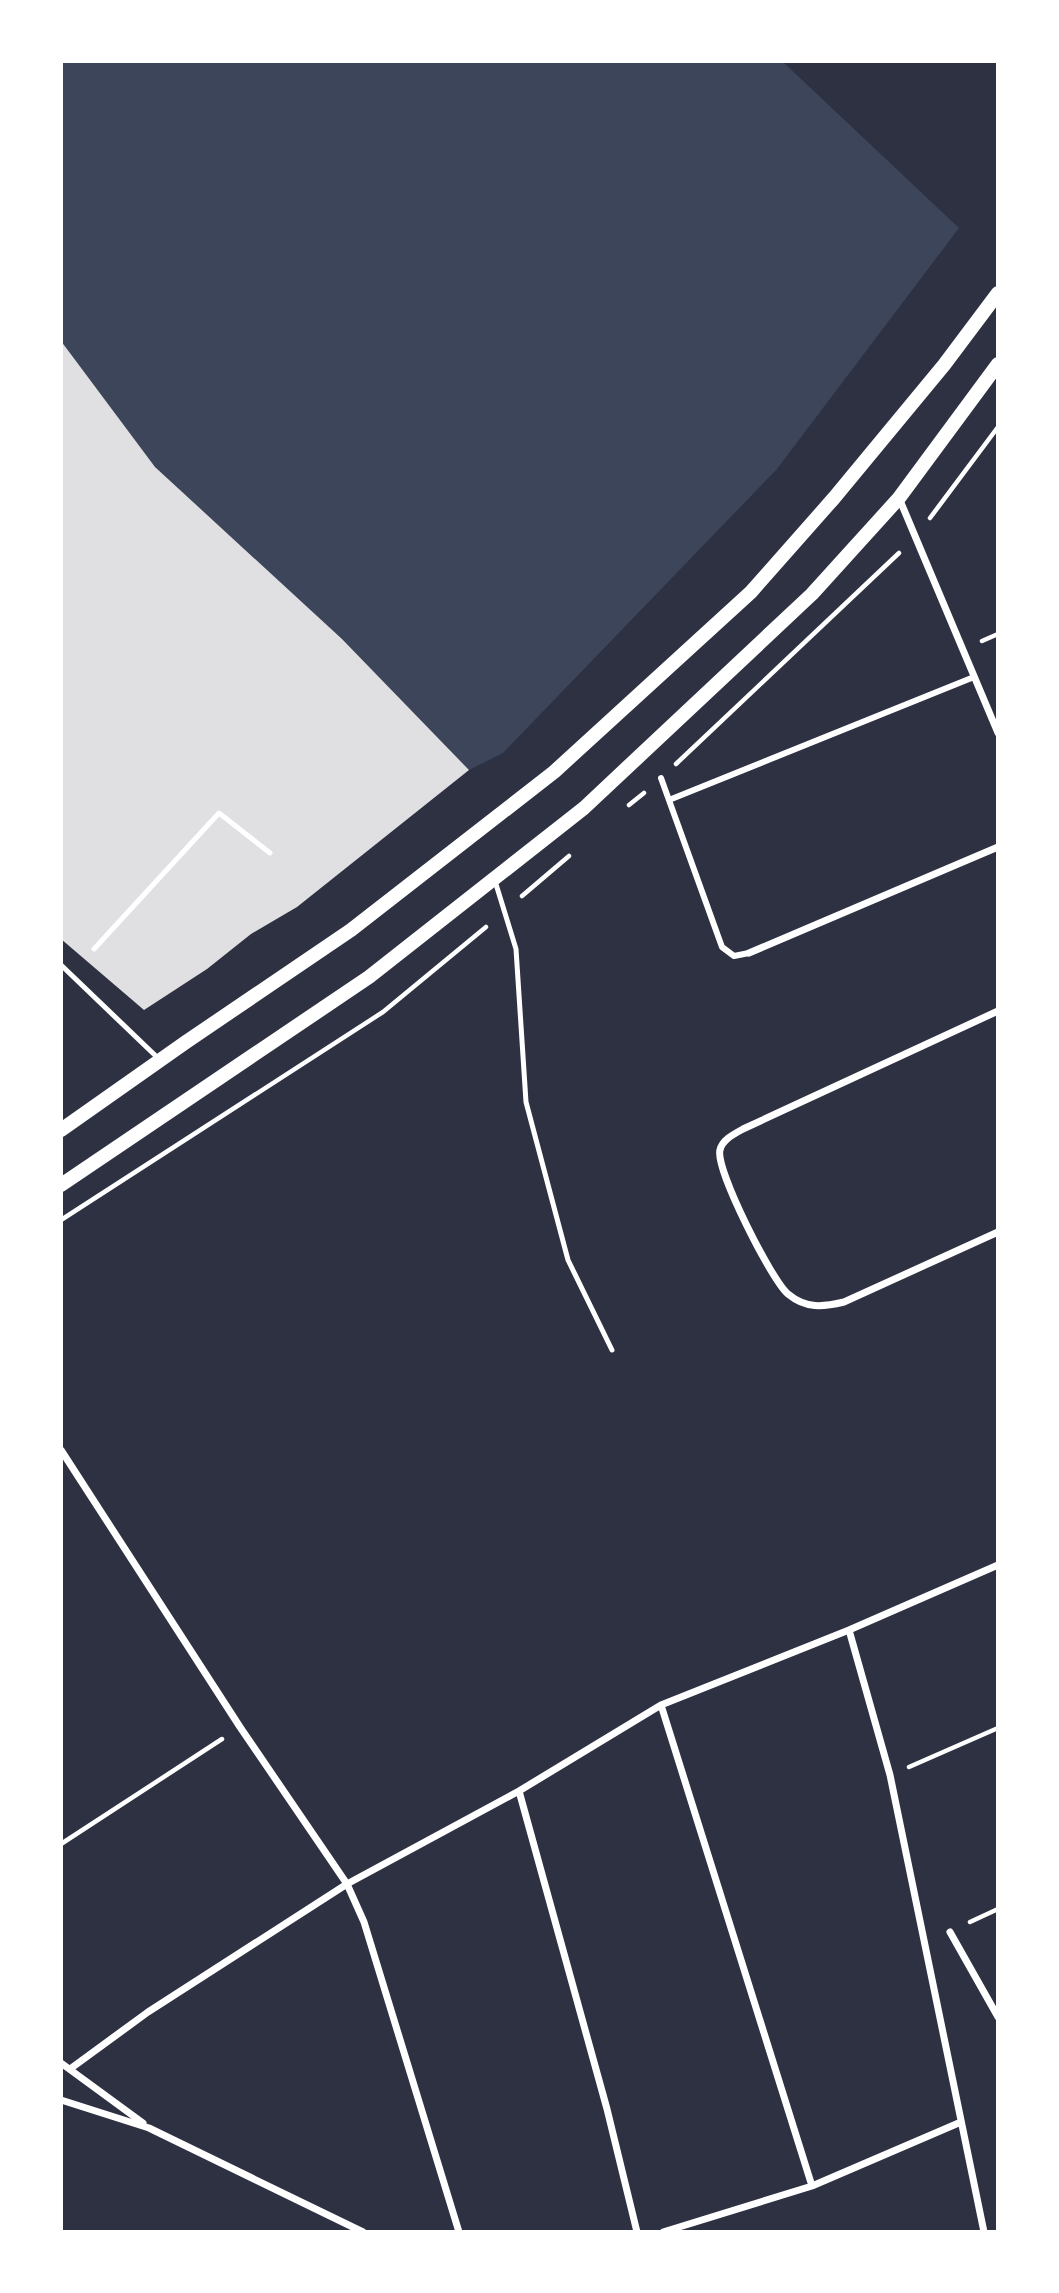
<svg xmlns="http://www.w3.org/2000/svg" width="1059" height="2293" font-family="Roboto,sans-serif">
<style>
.green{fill:#3c4559}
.building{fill:#e0e0e3}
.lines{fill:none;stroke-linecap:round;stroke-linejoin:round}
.path{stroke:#fff;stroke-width:4.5}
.service{stroke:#fff;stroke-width:5}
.pedestrian{stroke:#fff;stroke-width:6}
.minor{stroke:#fff;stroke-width:7}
.secondary{stroke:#fff;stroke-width:14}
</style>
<rect width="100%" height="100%" fill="#2d3142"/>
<path class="green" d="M61 61H782L959 228 777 469 503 753 469 770 342 639 155 467 61 341Z"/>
<path class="building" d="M61 341 155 467 342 639 469 770 297 907 251 934 207 969 144 1010 61 939Z"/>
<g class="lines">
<path class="path" d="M930 518 998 427
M982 641 998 634
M676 764 899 553
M629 805 644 793
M522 896 569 856
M61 1220 383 1012 486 927
M909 1767 998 1728
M61 1844 222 1739
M970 1922 998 1909"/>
<path class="service" d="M495 881 516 949 526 1102 568 1260 612 1350
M94 949 219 813 270 853
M61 965 160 1060"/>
<path class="pedestrian" d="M661 778 722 947 734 956 749 953
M669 800 974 677"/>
<path class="minor" d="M899 498 998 733
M749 953 998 847
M998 1011 743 1129C734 1134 722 1140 720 1150 715 1169 772 1281 788 1294 806 1309 823 1307 844 1302L998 1232
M61 1450 240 1727 347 1884 364 1922 459 2232
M849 1630 890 1775 984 2232
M661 1705 812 2186
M519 1791 607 2109 637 2232
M950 1932 998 2017
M61 2063 143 2123
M70 2069 148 2012 347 1884 519 1791 661 1705 849 1630 998 1565
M61 2100 149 2128 363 2232
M663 2232 812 2186 961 2122"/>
<path class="secondary" d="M61 1130 186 1042 351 930 554 772 751 592 834 498 944 365 998 293
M61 1185 369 977 584 808 812 594 899 498 998 364"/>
</g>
<rect width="1059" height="2293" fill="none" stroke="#ffffff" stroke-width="126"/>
</svg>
